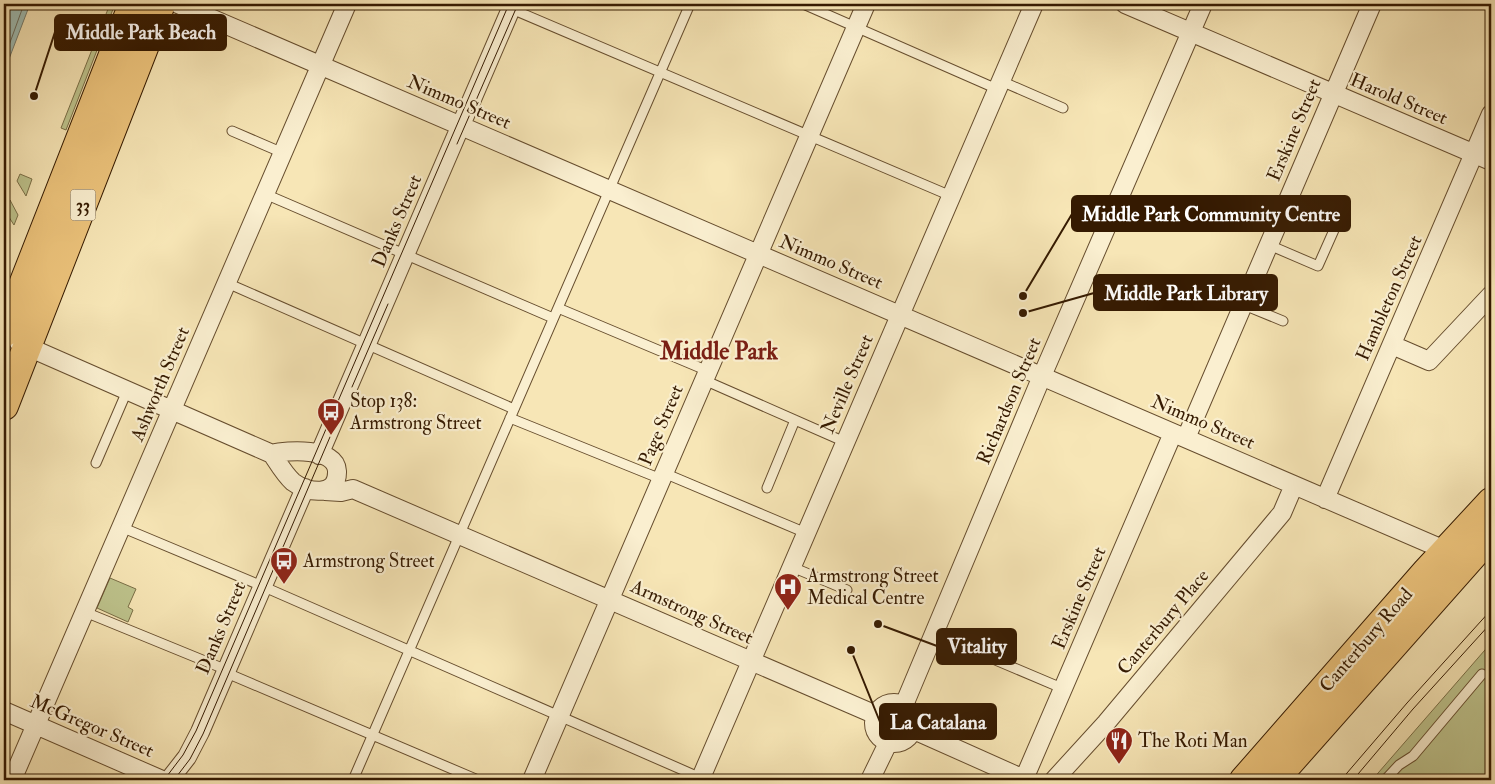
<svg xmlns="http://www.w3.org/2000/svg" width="1495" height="784" font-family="'IM FELL Double Pica',serif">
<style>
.green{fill:#bec48d;stroke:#7a6f47}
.water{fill:#9fbeb6;stroke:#757c6e}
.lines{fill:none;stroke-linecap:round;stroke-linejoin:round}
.shore{stroke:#6a6c5c;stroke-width:1}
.service-casing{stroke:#664d2e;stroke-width:11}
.minor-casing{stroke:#664d2e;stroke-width:20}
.primary-casing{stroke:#351a01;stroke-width:30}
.service{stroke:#faefd0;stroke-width:9}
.minor{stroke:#faefd0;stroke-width:18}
.primary{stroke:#ecc37b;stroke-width:28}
.tram{stroke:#351a01;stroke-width:1}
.labels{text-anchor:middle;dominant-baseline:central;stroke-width:4.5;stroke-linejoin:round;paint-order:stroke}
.shield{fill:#faefd0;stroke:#705a3f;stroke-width:1}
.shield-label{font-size:18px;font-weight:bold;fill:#351a01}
.street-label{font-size:19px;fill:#351a01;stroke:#faefd0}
.poi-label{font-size:19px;fill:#351a01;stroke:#faefd0;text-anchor:start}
.district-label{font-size:24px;font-weight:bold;fill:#7a1f14;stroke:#faefd0}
.leader{fill:none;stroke:#351a01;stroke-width:2}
.callout-dot{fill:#351a01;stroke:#faefd0;stroke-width:2}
.callout{fill:#351a01;stroke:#351a01;stroke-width:2}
.callout-label{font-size:20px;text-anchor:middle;font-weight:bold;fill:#fff}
</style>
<rect width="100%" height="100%" fill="#f7e6b6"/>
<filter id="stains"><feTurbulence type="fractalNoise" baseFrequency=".004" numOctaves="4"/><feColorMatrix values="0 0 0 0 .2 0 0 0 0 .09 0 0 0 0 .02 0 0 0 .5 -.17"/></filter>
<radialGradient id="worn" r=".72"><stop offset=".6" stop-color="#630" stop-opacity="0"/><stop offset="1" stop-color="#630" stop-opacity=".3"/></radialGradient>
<path class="green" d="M110 4H115L66 130 61 128Z
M20 174 32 179 26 196 17 181Z
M10 200 18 215 14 225 5 211Z
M110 578 136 589 128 607 133 610 128 622 97 608Z
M1491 643V780H1372Z"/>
<path class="water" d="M4 4H30L4 72Z"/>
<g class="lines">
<path class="shore" d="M4 59 24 4"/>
<defs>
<path id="service" d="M500 4 951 196
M803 4 997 89
M1001 81 1063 108
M232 131 283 153
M265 194 553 318
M1269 245 1318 266 1334 230
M227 283 514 409
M1244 305 1283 321
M558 308 708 371
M704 380 845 442
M510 418 661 479
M96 463 127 391
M664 473 806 533
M767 488 795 420
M121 527 262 586 701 778
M792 567 847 590
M85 612 222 668 229 674 478 780
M986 656 1064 689
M353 780 690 4
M1385 780 1399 765 1413 756 1482 674"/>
<path id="minor" d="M178 4 1454 554
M1125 4 1491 161
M19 343 272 454C278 463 285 475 293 482 307 493 338 498 337 471 336 447 287 450 272 454
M1392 345 1429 361 1491 295
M1186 438 1372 4
M319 455 513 4
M325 491 341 492 353 489 876 715
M1325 499 1491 114
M874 723a20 20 0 1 1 40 0a20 20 0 1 1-40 0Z
M904 705 1042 376 1203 4
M4 711 162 780
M914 730 1026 780
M1024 779 1173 433
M12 780 347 4
M169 780 187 757 200 732 305 488
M532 780 866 4
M700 780 1034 4
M870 780 888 743
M1054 780 1106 723 1282 513 1294 485"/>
<path id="primary" d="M4 333 133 4
M4 406 161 4
M1244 780 1427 571 1491 502
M1274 780 1491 535"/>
</defs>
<use href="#service" class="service-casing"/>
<use href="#minor" class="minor-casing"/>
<use href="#primary" class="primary-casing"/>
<use href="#service" class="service"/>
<use href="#minor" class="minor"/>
<use href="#primary" class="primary"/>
<path class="tram" d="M457 144 518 4
M352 387 388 304
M164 780 183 755 196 731 509 4
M174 780 190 759 203 734 330 437
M1341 780 1407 703 1491 610
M1353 780 1413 709 1491 623"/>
</g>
<defs>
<symbol id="bus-pin" viewBox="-11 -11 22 30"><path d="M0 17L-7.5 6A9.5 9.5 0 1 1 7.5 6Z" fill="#8f2418" stroke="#faefd0"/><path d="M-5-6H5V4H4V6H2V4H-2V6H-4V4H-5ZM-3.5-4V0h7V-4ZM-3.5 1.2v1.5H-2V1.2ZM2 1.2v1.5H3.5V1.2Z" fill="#fff"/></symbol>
<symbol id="hospital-pin" viewBox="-11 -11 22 30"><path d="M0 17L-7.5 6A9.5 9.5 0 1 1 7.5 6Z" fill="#8f2418" stroke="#faefd0"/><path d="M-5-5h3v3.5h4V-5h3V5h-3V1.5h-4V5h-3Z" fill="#fff"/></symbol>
<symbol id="restaurant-pin" viewBox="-11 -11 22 30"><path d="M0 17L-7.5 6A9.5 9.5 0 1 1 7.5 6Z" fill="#8f2418" stroke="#faefd0"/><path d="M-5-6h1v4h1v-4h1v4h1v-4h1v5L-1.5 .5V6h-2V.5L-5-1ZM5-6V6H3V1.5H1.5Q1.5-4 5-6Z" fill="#fff"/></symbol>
</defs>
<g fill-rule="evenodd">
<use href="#bus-pin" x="315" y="396" width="32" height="43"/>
<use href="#bus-pin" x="268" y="545" width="32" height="43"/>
<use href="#hospital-pin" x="772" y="571" width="32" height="43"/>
<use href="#restaurant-pin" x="1103" y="725" width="32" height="43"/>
</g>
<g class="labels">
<rect class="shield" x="70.5" y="189.5" width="25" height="31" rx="4"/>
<g class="shield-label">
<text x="83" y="205">33</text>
</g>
<g class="street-label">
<text transform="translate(1399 99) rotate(23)">Harold Street</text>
<text transform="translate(459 102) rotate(23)">Nimmo Street</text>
<text transform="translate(1294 130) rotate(-67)">Erskine Street</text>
<text transform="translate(397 221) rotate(-67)">Danks Street</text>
<text transform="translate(831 262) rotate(23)">Nimmo Street</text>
<text transform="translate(1389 298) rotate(-66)">Hambleton Street</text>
<text transform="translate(160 384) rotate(-67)">Ashworth Street</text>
<text transform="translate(847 384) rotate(-67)">Neville Street</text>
<text transform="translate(1009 401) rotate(-67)">Richardson Street</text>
<text transform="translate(1203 422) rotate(23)">Nimmo Street</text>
<text transform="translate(661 425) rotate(-67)">Page Street</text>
<text transform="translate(1079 598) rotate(-67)">Erskine Street</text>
<text transform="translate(692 612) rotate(24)">Armstrong Street</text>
<text transform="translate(1163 622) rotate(-50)">Canterbury Place</text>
<text transform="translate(221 628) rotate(-67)">Danks Street</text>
<text transform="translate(1366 640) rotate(-49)">Canterbury Road</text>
<text transform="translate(92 726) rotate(23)">McGregor Street</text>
</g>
<g class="poi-label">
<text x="350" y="401">Stop 138:<tspan x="350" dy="22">Armstrong Street</tspan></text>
<text x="303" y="561">Armstrong Street</text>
<text x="807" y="576">Armstrong Street<tspan x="807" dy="22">Medical Centre</tspan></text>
<text x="1138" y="741">The Roti Man</text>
</g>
<g class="district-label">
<text x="719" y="351">Middle Park</text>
</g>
</g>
<path class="leader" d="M34 96L55 32M1023 296L1072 214M1023 313L1094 293M878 624L937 646M851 650L880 722"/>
<g class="callout-dot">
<circle cx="34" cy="96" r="5"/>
<circle cx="1023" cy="296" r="5"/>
<circle cx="1023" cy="313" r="5"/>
<circle cx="878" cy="624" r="5"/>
<circle cx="851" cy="650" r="5"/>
</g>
<g class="callout">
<rect x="55" y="15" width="171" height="35" rx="5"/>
<rect x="1072" y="196" width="278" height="35" rx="5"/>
<rect x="1094" y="275" width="183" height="35" rx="5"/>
<rect x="937" y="629" width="79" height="35" rx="5"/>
<rect x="880" y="704" width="116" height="35" rx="5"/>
</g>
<g class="callout-label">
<text x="141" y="39">Middle Park Beach</text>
<text x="1211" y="221">Middle Park Community Centre</text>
<text x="1186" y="300">Middle Park Library</text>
<text x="977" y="653">Vitality</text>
<text x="938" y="729">La Catalana</text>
</g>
<rect width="1495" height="784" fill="none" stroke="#f7e6b6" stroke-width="20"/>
<rect x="5" y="5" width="1485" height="774" fill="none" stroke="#351a01" stroke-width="2.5"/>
<rect x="10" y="10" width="1475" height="764" fill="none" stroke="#351a01"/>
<rect width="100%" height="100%" filter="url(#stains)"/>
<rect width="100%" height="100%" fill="url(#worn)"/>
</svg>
